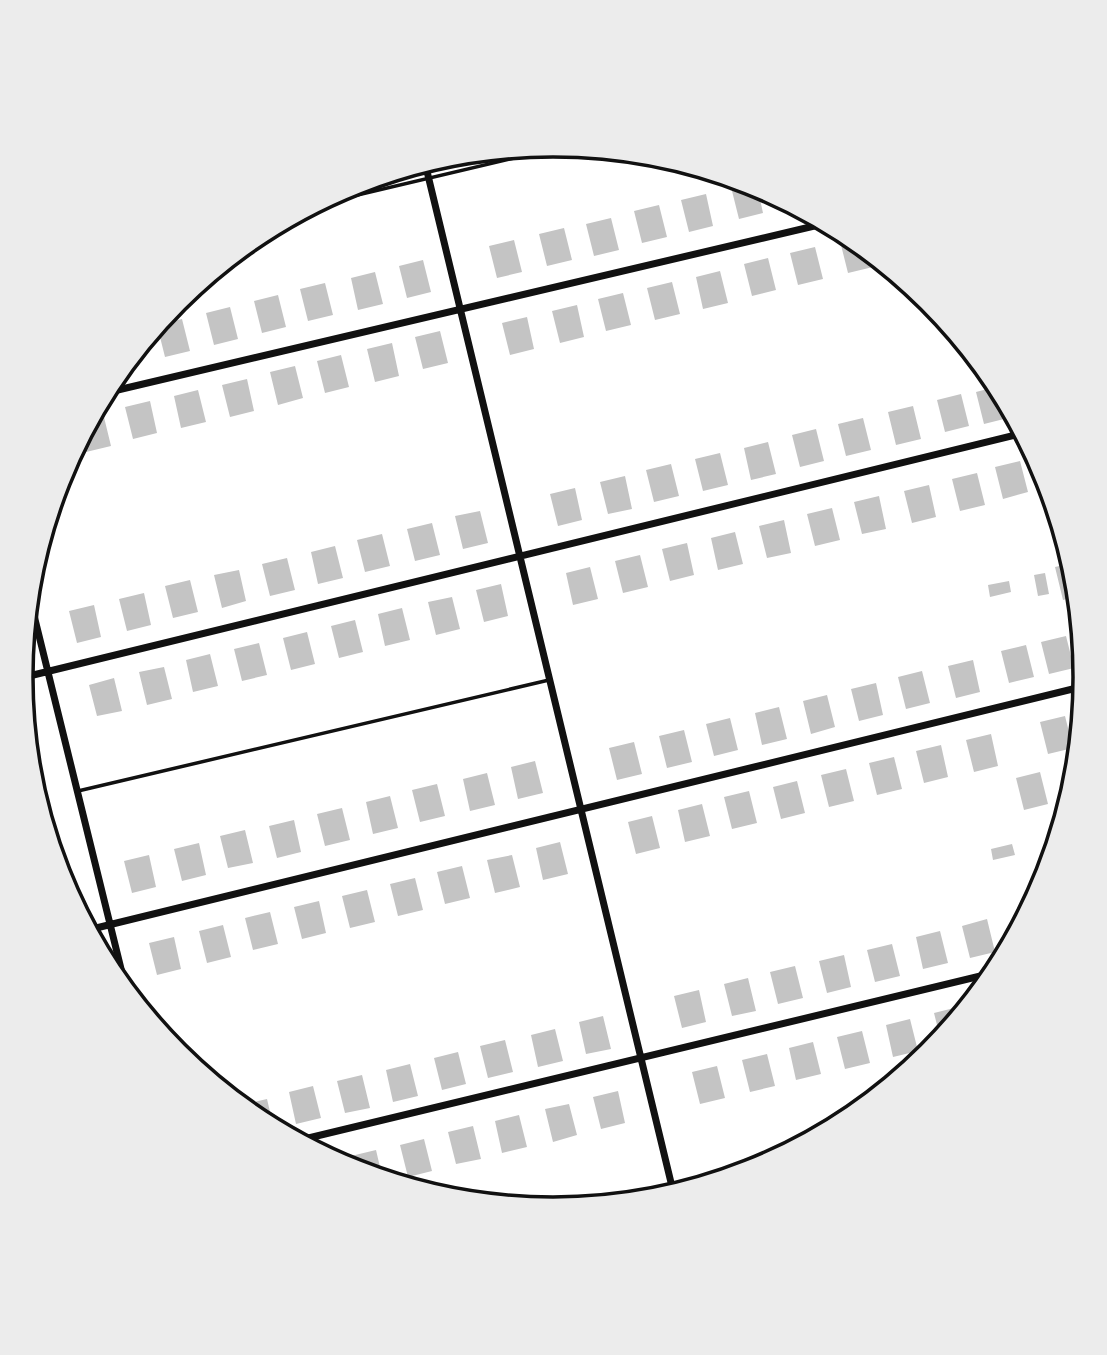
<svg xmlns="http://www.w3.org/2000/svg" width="1107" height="1355" font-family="'Open Sans',sans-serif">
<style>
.building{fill:#c4c4c4}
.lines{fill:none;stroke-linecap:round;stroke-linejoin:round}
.service{stroke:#111;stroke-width:3.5}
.minor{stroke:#111;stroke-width:7}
.rim{fill:none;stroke:#111;stroke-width:3.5}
</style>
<rect width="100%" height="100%" fill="#fff"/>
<path class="building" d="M748 183 757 185 763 213 739 219 731 187Z
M706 194 713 226 689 232 681 200Z
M659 205 667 237 642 243 634 211Z
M611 218 619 250 594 256 586 224Z
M564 228 572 260 547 266 539 234Z
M854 238 869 251 873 267 848 273 840 241Z
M514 240 522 272 497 278 489 246Z
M815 247 823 279 798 285 790 253Z
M768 258 776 290 752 296 744 264Z
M423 260 431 292 407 298 399 266Z
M720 271 728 303 703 309 696 277Z
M375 272 383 304 358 310 351 278Z
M672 282 680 314 655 320 647 288Z
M325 283 333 315 308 321 300 289Z
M623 293 631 325 606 331 598 299Z
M278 295 286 327 262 333 254 301Z
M577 305 584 337 560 343 552 311Z
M230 307 238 339 214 345 206 313Z
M527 317 534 349 510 355 502 323Z
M182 319 190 351 165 357 157 325Z
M440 331 448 363 423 369 415 337Z
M392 343 399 376 375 382 367 349Z
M138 349 141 362 124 366Z
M341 355 349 387 325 393 317 361Z
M295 366 303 398 278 405 270 372Z
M247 379 254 411 230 417 222 385Z
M999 386 1008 418 984 424 976 392Z
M198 390 206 422 181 428 174 396Z
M961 394 969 426 945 432 937 400Z
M150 401 157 433 133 439 125 407Z
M913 406 921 439 896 445 888 412Z
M103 413 111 446 86 452 82 435 92 416Z
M863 418 871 450 846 456 838 424Z
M816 429 824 461 800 467 792 435Z
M768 442 776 474 751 480 744 448Z
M720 453 728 485 703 491 695 459Z
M1020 461 1028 492 1003 499 995 467Z
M671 464 679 496 654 502 646 470Z
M977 473 985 505 960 511 952 479Z
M625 476 632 509 608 514 600 482Z
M929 485 936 517 912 523 904 491Z
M575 488 582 520 558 526 550 494Z
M879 496 886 529 862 534 854 502Z
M832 508 840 540 815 546 807 514Z
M480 511 488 543 463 549 455 516Z
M784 520 791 553 767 558 759 526Z
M432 523 440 555 415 561 407 529Z
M735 532 743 564 718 570 711 538Z
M382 534 390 566 365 572 357 540Z
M687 543 694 575 670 581 662 549Z
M335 546 343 578 318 584 311 552Z
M640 555 648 587 623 593 615 561Z
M287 558 295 590 270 596 262 564Z
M1073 563 1078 596 1063 600 1055 567Z
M590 567 598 599 573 605 566 573Z
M239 570 246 601 222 608 214 575Z
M1045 573 1049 594 1038 596 1034 575Z
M190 580 198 612 173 618 165 586Z
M1009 581 1011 592 990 597 988 585Z
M501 584 508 616 484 622 476 590Z
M144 593 151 625 127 631 119 599Z
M452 597 460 629 436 635 428 602Z
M94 605 101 637 77 643 69 611Z
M402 608 410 640 385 646 378 614Z
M355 620 363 652 339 658 331 626Z
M307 632 315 664 291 670 283 638Z
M1066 636 1074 668 1049 674 1041 642Z
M259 643 267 675 242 681 234 649Z
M1026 645 1034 677 1009 683 1001 651Z
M210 654 218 686 193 692 186 660Z
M973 660 980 692 956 698 948 666Z
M164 667 172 699 147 705 139 672Z
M922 671 930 703 906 709 898 677Z
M114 678 122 711 97 716 89 685Z
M876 683 883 715 859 721 851 689Z
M827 695 835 727 811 734 803 701Z
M779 707 787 739 762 745 755 713Z
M1065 716 1073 748 1048 754 1040 722Z
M730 718 738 750 714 756 706 724Z
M684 730 692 762 667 768 659 736Z
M991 734 998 766 974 772 966 740Z
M634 742 642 774 617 780 609 748Z
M941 745 948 777 924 783 916 751Z
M894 757 902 789 877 795 869 763Z
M535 761 543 793 518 799 511 767Z
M846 769 854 801 829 807 821 775Z
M1040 772 1048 804 1024 810 1016 778Z
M487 773 495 805 470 811 463 779Z
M797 781 805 813 781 819 773 787Z
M437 784 445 816 420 822 412 790Z
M749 791 757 823 732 829 724 797Z
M390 796 398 828 373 834 366 802Z
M702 804 710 836 685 842 678 810Z
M342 808 350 840 325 846 317 814Z
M652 816 660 848 636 854 628 822Z
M294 820 301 852 277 858 269 826Z
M245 830 253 863 228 868 220 836Z
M560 842 568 874 543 880 536 848Z
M199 843 206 875 182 881 174 849Z
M1012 844 1015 855 993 860 991 849Z
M149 855 156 887 132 893 124 861Z
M512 855 520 887 495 893 487 860Z
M462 866 470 898 445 904 437 872Z
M415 878 423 910 398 916 390 884Z
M367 890 375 922 350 928 342 896Z
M319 901 326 933 302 939 294 907Z
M270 912 278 944 253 950 245 918Z
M987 919 995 952 970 958 962 926Z
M223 925 231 957 207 963 199 931Z
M940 931 948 963 923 969 916 937Z
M174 937 181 969 157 975 149 943Z
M892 944 900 976 875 982 867 950Z
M844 955 851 987 827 993 819 961Z
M795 966 803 998 778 1004 770 972Z
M748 978 756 1011 732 1016 724 984Z
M699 990 706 1022 682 1028 674 996Z
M958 1007 961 1017 941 1041 934 1013Z
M603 1016 611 1049 586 1054 579 1022Z
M910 1019 918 1051 893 1057 886 1025Z
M555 1029 563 1061 538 1067 531 1035Z
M862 1031 870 1063 845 1069 837 1037Z
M505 1040 513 1072 488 1078 480 1046Z
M813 1042 821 1074 796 1080 789 1048Z
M458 1052 466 1084 442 1090 434 1058Z
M767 1054 775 1086 750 1092 742 1060Z
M410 1064 418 1096 393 1102 386 1070Z
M717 1066 725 1098 700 1104 692 1072Z
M362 1075 370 1108 345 1113 337 1081Z
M313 1086 321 1118 296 1124 289 1092Z
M618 1091 625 1123 601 1129 593 1097Z
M267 1099 274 1129 243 1108 242 1105Z
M569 1104 577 1135 553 1142 545 1109Z
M519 1115 527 1147 502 1153 495 1121Z
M473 1126 481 1159 456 1164 448 1132Z
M424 1139 432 1171 408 1177 400 1145Z
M376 1150 383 1180 355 1171 351 1156Z"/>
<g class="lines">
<path class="service" d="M311 206 565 146
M78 791 549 680
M602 1205 760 1168"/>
<path class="minor" d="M425 163 674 1195
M105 393 827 223
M29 595 127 993
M21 678 1024 433
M88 930 1085 686
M296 1141 997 972"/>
</g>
<path d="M0 0H1107V1355H0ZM33 677a520 520 0 1 1 1040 0a520 520 0 1 1-1040 0Z" fill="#ececec" fill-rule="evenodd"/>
<path class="rim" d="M33 677a520 520 0 1 1 1040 0a520 520 0 1 1-1040 0Z"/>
</svg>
